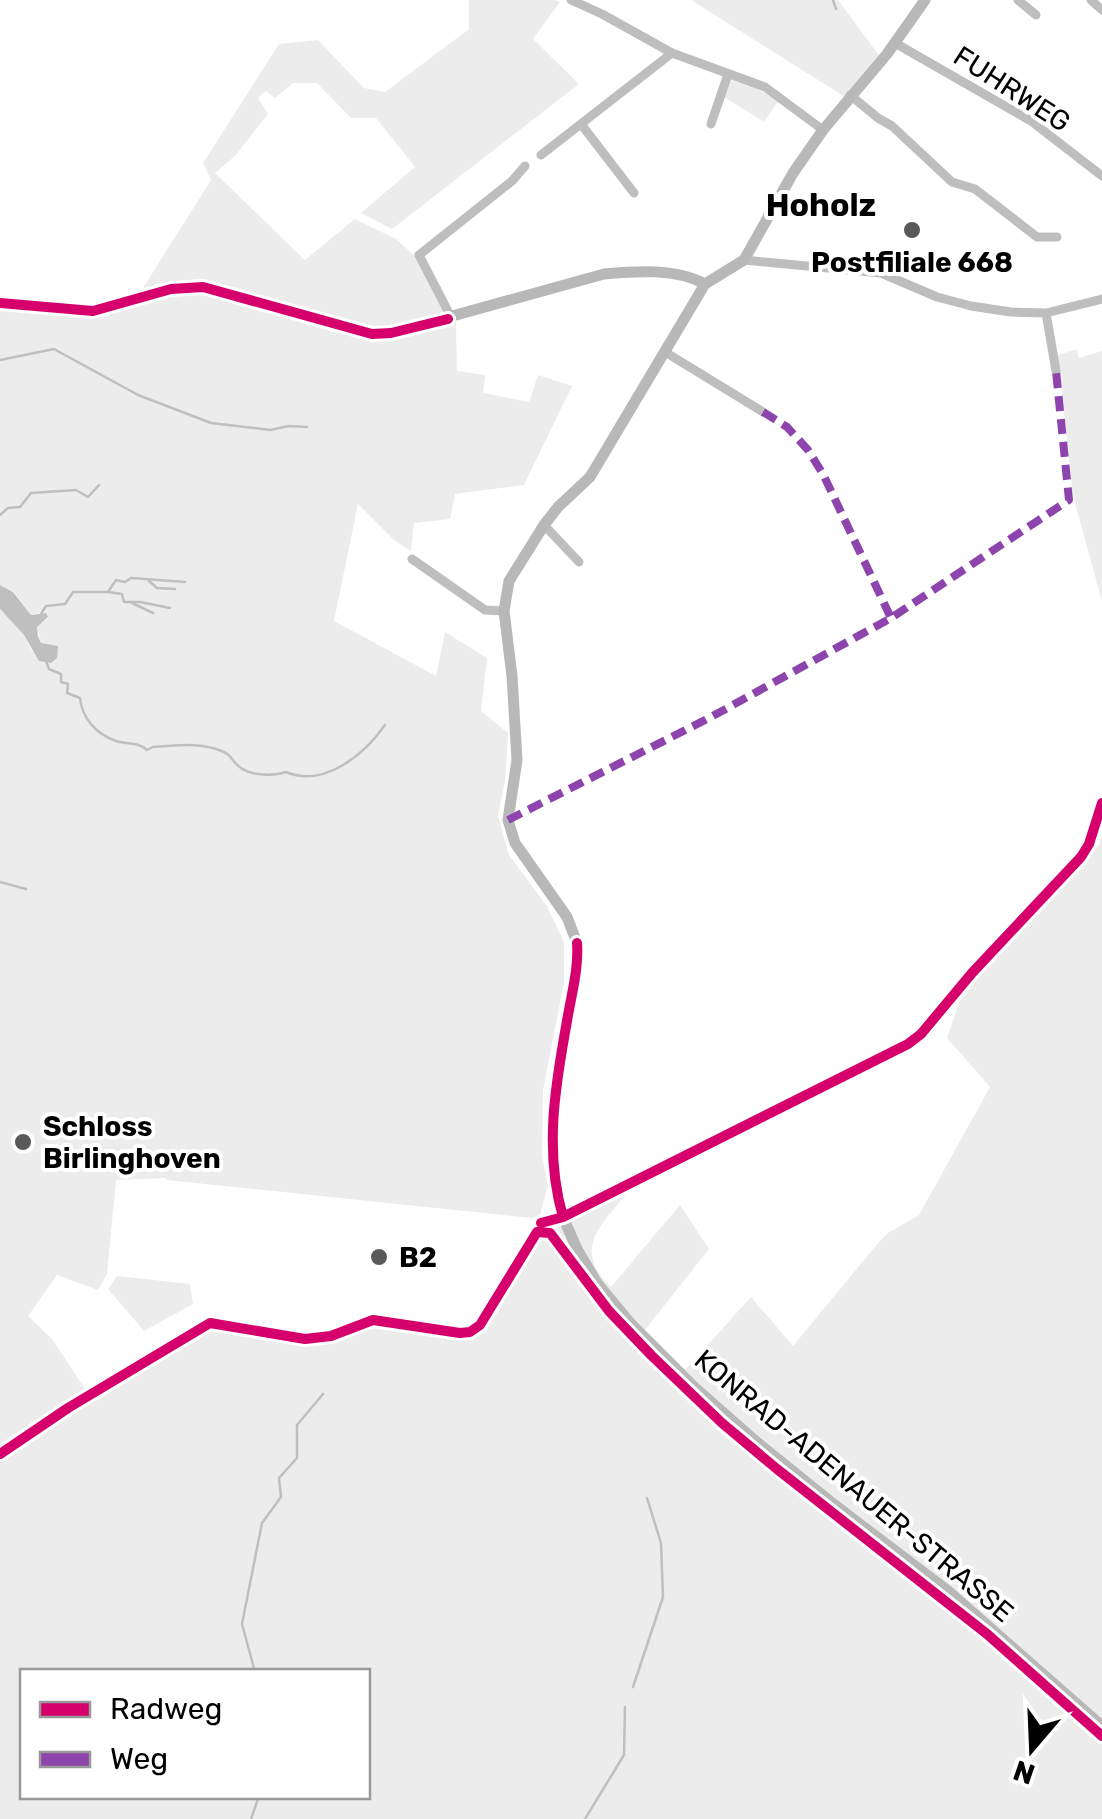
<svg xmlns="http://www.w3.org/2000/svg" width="1102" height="1819" font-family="Rubik,sans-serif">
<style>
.green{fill:#ececec;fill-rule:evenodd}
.water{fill:#bfbfbf}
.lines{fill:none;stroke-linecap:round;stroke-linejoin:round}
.stream{stroke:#bfbfbf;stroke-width:2.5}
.street{stroke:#bebebe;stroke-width:9}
.secondary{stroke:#b8b8b8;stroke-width:11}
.quiet{stroke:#8e44ad;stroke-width:8;stroke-dasharray:15 8;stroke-linecap:butt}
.cycleway-casing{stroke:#fff;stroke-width:16}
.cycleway{stroke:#d6006c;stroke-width:10}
.poi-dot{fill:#595959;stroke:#fff;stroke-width:4}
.labels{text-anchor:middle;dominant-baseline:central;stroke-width:8;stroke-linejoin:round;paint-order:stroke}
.street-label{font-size:28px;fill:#000;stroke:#fff}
.poi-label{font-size:28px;font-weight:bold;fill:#000;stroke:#fff;text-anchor:start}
.quarter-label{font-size:32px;font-weight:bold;fill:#000;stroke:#fff}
</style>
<rect width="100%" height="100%" fill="#fff"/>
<path class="green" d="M469 0H555L560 2 533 39 579 84 392 229 361 213 415 167 376 118H351L317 83H293L275 98 266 91 258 98 268 114 235 156 215 173 305 260 355 219 396 239 416 257 443 309 442 315 378 329 362 327 211 284 190 281 143 288 211 180 203 163 279 44 318 40 364 88 385 92 469 29Z
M691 0H838L881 58 845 97Z
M730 80 751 86 779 100 764 122 724 97Z
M178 295H207L362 338H391L456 320 457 371 485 375 483 393 529 402 538 375 572 386 524 485 455 494 450 519 414 523 411 551 395 541 358 504 334 621 436 676 445 632 487 658 481 711 508 733 505 781 498 816 509 855 547 906 564 942V982L543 1090 542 1156 548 1185 540 1215 532 1218 167 1180 166 1178 116 1180 107 1274 98 1290 57 1275 28 1316 52 1339 87 1392 135 1366 216 1317 298 1334 318 1335 373 1317 464 1330 476 1324 536 1230 571 1224 569 1217 632 1187C605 1222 569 1247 611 1287L680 1205 709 1249 645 1330 685 1370 751 1297 793 1346 879 1242 888 1233 919 1215 990 1087 947 1038 963 991 1099 845 1102 834V1819H0V609L24 635 32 651 52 646 41 643 37 627 48 618 42 612 31 615 14 592 0 585V310L92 317ZM22 1672H368V1796H22Z
M1077 349 1079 358 1102 351V601L1073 496 1058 355Z
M117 1276 190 1284 193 1304 144 1331 108 1289Z"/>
<path class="water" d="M0 585 13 592 31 615 46 613 48 617 37 627 38 636 41 643 58 646 57 658 51 663 39 661 24 635 0 609Z"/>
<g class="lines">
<path class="stream" d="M833 0 836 9
M0 360 54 349 138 395 211 423 270 430 289 426 307 427
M0 515 8 508 20 507 31 493 76 490 88 497 99 485
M149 581 157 588 175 589
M108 592 122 594 124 602H140L170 608
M132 603 153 613
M41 614 46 606 65 604 73 592H108L116 580 125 582 131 578 185 582
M46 661 49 669 61 674V682L68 684 67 693 80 698C82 718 96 734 116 741 128 745 137 741 147 750L153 747C175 746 194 742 216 749 235 755 229 760 241 768 252 776 274 776 286 772 324 788 364 755 385 725
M0 882 26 889
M255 1672 242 1624 262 1523 281 1497 279 1478 297 1458V1425L323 1394
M633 1687 663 1597 661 1543 647 1498
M251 1819 259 1796
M585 1819 624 1755 625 1707"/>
<path class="street" d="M571 0 602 14 672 53 765 87 823 130
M1018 0 1036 15
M1091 0 1102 10
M895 43 1031 121 1102 176
M850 95 878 118 892 126 952 182 975 189 1037 237H1057
M581 124 634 193
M711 124 728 74
M541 155 672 53
M744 260 881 273 937 297 971 306 1011 312 1046 313 1102 299
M1046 313 1056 371
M451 317 419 255 512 181 525 166
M665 352 763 412
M544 525 579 562
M412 559 485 610 504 611"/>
<path class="secondary" d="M925 0 887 54 823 130 793 173 744 260 705 284 590 477 558 507 544 525 509 581 504 611 512 676 517 760 508 820 515 843 567 917 577 943 575 977 554 1098 553 1167 563 1217 577 1249 597 1283 631 1324 694 1387 753 1439 836 1506 948 1591 1102 1726
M0 303 93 311 171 289 203 287 349 329 372 334 391 333 604 274C636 271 676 268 705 284"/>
<path class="quiet" d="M763 412 787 427 808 450 823 474 891 618
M508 820 711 717 891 618 1069 500 1056 371"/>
<defs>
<path id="cycleway" d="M0 303 93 311 171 289 203 287 372 334 391 333 448 319
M563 1217C544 1151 555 1087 567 1021 571 996 579 969 577 943
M541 1223 563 1217 908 1044 921 1034 972 973 1081 857 1089 844 1102 803
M0 1454 68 1408 210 1323 305 1339 331 1336 373 1320 460 1333 470 1332 480 1325 537 1232 550 1233 609 1311 652 1356 722 1423 777 1469 987 1634 1102 1736"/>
</defs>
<use href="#cycleway" class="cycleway-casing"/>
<use href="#cycleway" class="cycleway"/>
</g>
<g class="poi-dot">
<circle cx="912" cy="230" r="10"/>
<circle cx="23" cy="1142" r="10"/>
<circle cx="379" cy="1257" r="10"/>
</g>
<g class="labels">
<g class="street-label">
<text transform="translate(1012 89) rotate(33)">FUHRWEG</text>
<text transform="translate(854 1486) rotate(40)">KONRAD-ADENAUER-STRASSE</text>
</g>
<g class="poi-label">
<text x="912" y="262" text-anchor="middle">Postfiliale 668</text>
<text x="43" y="1126">Schloss<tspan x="43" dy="32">Birlinghoven</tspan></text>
<text x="399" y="1257">B2</text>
</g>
<g class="quarter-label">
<text x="821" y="205">Hoholz</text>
</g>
</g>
<rect x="20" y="1669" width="350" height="130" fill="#ffffff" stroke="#999999" stroke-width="2.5"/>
<rect x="40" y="1702" width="50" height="15" fill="#d6006c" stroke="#999999" stroke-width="2.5"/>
<text x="110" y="1719" font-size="30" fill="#000000">Radweg</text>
<rect x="40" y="1752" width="50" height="15" fill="#8e44ad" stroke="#999999" stroke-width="2.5"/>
<text x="110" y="1769" font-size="30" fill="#000000">Weg</text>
<g transform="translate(1032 1749) rotate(199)" stroke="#ffffff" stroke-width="8" paint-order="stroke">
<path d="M0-8L18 38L0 25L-18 38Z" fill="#000000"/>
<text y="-15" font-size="28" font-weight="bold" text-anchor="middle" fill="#000000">N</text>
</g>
</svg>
